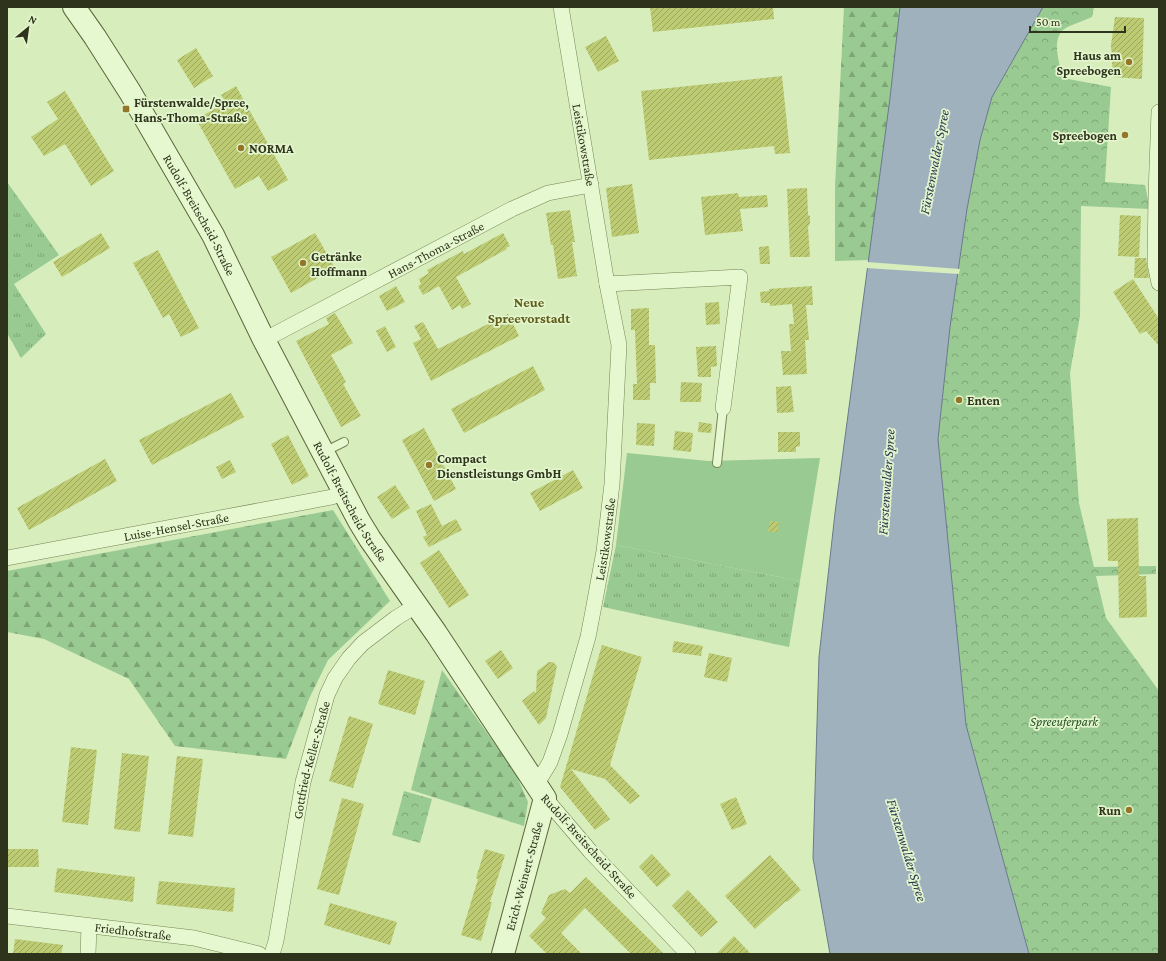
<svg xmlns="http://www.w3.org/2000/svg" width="1166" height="961" font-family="'Crimson Pro',serif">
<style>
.grass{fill:url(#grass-tufts)}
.forest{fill:url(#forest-firs)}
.park{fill:url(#park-crowns)}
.garden{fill:#99ca91}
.water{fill:#a0b1be;stroke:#687a8b}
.pier{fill:#d7edbc}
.building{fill:url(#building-hatch)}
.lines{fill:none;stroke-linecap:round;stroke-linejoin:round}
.service-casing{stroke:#778456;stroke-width:10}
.minor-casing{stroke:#778456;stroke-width:16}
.secondary-casing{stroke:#5b663a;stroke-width:24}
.service{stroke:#e6f8cf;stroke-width:8}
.minor{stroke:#e6f8cf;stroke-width:15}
.secondary{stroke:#e6f8cf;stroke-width:22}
.poi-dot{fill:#937726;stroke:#e2f5cc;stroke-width:1.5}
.labels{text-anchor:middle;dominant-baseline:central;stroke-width:3.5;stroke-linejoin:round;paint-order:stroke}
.poi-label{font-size:13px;font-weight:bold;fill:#2e331b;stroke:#e2f5cc;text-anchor:start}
.street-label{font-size:13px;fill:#2e331b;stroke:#e2f5cc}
.park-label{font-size:13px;font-style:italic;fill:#215021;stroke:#e2f5cc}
.water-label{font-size:14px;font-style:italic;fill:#2a3753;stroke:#e2f5cc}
.neighbourhood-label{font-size:14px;font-weight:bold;fill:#605d1b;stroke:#e2f5cc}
</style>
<defs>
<pattern id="grass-tufts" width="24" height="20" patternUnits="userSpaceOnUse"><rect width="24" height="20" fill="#99ca91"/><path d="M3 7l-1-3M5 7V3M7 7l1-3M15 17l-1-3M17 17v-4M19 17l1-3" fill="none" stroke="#7da576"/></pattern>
<pattern id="forest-firs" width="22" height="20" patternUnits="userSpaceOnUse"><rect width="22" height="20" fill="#99ca91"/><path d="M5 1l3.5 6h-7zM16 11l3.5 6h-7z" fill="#7da576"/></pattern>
<pattern id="park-crowns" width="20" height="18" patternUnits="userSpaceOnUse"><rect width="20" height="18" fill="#99ca91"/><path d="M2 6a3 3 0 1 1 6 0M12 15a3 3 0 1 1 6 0" fill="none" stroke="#7da576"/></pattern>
<pattern id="building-hatch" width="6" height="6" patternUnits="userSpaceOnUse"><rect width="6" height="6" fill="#bdcb72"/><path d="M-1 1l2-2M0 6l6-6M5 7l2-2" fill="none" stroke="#9aa55d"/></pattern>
</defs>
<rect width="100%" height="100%" fill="#d7edbc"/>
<path class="grass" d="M7 182 59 255 14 284 46 334 21 358 7 333Z
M616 545 800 581 789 647 603 607Z"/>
<path class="forest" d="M844 7H900L890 98 869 260 835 261V186Z
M333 510 390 601 328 660 308 701 286 759 175 746 129 679 44 639 7 632V571Z
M442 670 515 772 528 802 524 826 411 790Z"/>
<path class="park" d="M1043 7H1094L1092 17C1086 20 1067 26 1063 30 1051 41 1060 65 1063 78L1111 87 1105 182 1145 185 1150 209 1081 206 1080 316 1070 373 1079 503 1094 567 1156 566V574L1096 576 1106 618 1159 691V954H1029L966 725 938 439 950 327 967 209 980 140 992 97Z
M404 791 432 799 420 843 392 835Z"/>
<path class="garden" d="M627 453 708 461 820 458 800 581 616 545Z"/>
<path class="water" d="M900 7H1043L992 97 980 140 967 209 950 327 938 439 966 725 1029 954H830L813 858 819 657 835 513 890 98Z"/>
<path class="pier" d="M867 262 960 269 959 274 866 268Z"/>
<path class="building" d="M650 7H773L774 19 653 32Z
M1115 17 1144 18 1142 79 1113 77 1111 45Z
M606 36 619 61 598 72 585 47Z
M196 48 213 76 194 88 177 60Z
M782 76 790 153 775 154 774 146 649 160 641 91Z
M236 86 288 180 268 191 259 176 235 189 196 119 226 103 221 95Z
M65 91 114 171 91 186 65 144 44 156 31 137 58 119 47 102Z
M632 184 639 233 612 237 606 188Z
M807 188 808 215 810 216V223L808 227 810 257H790L787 189Z
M738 193 739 197 767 195 768 207 740 209 743 231 705 235 701 197Z
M570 210 575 242H572L577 276 558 279 553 245H551L546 213Z
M1120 215 1141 216 1139 257 1118 256Z
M101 233 110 248 62 277 53 262Z
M315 233 335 268 291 293 271 257Z
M503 233 510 246 506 248 507 249 456 277 471 304 462 309 460 305 452 310 439 286 423 295 418 286 421 284 419 279 429 273 427 270 463 251 464 254Z
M769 246 770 264H760L759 247Z
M158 250 199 328 181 337 169 314 163 318 133 263Z
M1135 258H1146L1149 278H1134Z
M1133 279 1159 319V346L1146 331 1140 334 1113 292Z
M396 286 405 302 387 311 379 296Z
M812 286 813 305H806L809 340H805L807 374 783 375 781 351H791L789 324H794L792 304 770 306V303H761L760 292 769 291V289Z
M719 302 720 324 706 325 705 303Z
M649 308V345H655L656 383H650V400H633V384H637L635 330H631V309Z
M335 313 353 343 331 355 346 382 343 384 361 416 341 427 296 341 329 324 326 318Z
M508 314 519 336 431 381 413 343 421 339 414 326 423 322 438 349Z
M385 326 396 347 387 352 376 331Z
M716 346 717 366 711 367V377H698L696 347Z
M533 366 545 390 464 433 451 409Z
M681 382 702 383 701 402H680Z
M791 386 794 412 777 413 776 387Z
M231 393 244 417 152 465 139 440Z
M699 422 712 424 711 433 698 432Z
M637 423 655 424 654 446 636 445Z
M424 428 456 489 434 501 402 440Z
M675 431 693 433 691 452 673 450Z
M778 432H800V446L796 447V452H778Z
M288 435 309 476 292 485 271 444Z
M105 459 117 481 29 530 17 508Z
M230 460 236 472 222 479 216 467Z
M573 470 583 488 540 511 530 493Z
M395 485 410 508 392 519 377 497Z
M431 504 442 526 456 519 462 530 429 547 423 537 427 535 416 511Z
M1138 518 1139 576H1146L1147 617 1119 618 1118 561H1108L1107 519Z
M770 521 779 522 778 533 768 531Z
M439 550 469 595 449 608 420 563Z
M674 641 703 646 701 656 672 652Z
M602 645 642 657 610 765 640 796 630 804 605 779 571 769 610 819 595 830 560 787Z
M501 650 513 668 498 679 485 661Z
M709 653 732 658 727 682 704 677Z
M549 662H553L557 666 546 718 539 725 522 701 534 691 536 693 537 671Z
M388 670 425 681 415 715 378 704Z
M349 716 373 724 353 788 329 781Z
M71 747 97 750 88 825 62 822Z
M122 753 149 756 140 832 114 829Z
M177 756 203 759 193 837 168 834Z
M736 797 747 824 732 830 720 804Z
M342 798 364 804 339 895 317 889Z
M7 849H38L39 867H7Z
M485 849 505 855 490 902H492L481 941 461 935 478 879 476 878Z
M652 854 671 875 657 887 639 867Z
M770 855 801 890 787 902 786 901 755 929 725 896Z
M57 868 135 877 133 902 54 892Z
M586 877 645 935 664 954H631L585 908 561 933 582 954H547L529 936 546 918 541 913 549 895 565 889 570 893Z
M159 881 235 888 233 912 156 904Z
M688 890 718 922 701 937 672 906Z
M330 903 397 922 390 945 324 925Z
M734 936 751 954H716Z
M15 939 63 945 61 954H13Z"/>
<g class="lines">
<defs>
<path id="service" d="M324 452 344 442
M717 463 723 408"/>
<g id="minor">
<path d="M1159 112 1156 195 1155 264 1159 283"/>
<path d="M607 284 740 277 723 408"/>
<path id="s1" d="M264 340 512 209 548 193 591 185"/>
<path id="s2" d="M7 558 332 497 343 492"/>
<path id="s3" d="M536 785 550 762 560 734 588 637 593 611 604 551 612 484 619 345 607 284 561 7"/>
<path d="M545 798 590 851 688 954"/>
<path id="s4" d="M7 916 194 938 259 954"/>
<path d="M88 954 89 926"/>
<path id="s5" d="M272 954 276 941 303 782 327 695 335 678 349 658 363 643 396 618 417 605"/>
</g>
<g id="secondary">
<path id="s6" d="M74 7 95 37 130 92 213 235 264 340 359 521 370 539 436 633 545 798 503 954"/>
</g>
</defs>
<use href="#service" class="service-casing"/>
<use href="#minor" class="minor-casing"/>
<use href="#secondary" class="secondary-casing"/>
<use href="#service" class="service"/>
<use href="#minor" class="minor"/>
<use href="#secondary" class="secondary"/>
</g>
<g class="poi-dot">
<circle cx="1129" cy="62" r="4"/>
<rect x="122" y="105" width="8" height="8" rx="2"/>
<circle cx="1125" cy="135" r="4"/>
<circle cx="241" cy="148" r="4"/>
<circle cx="303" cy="263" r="4"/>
<circle cx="959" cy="400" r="4"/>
<circle cx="429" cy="465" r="4"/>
<circle cx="1129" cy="810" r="4"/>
</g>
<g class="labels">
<g class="poi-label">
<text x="1121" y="55" text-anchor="end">Haus am<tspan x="1121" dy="15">Spreebogen</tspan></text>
<text x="134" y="102">Fürstenwalde/Spree,<tspan x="134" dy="15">Hans-Thoma-Straße</tspan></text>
<text x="1117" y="135" text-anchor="end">Spreebogen</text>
<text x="249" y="148">NORMA</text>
<text x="311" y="256">Getränke<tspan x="311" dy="15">Hoffmann</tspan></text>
<text x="967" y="400">Enten</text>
<text x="437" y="458">Compact<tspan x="437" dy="15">Dienstleistungs GmbH</tspan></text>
<text x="1121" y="810" text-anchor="end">Run</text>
</g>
<g class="street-label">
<text transform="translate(584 145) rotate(80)">Leistikowstraße</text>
<text stroke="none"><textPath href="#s6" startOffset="243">Rudolf-Breitscheid-Straße</textPath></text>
<text stroke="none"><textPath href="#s1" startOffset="194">Hans-Thoma-Straße</textPath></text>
<text stroke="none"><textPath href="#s6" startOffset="567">Rudolf-Breitscheid-Straße</textPath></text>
<text stroke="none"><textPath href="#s2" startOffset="172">Luise-Hensel-Straße</textPath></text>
<text stroke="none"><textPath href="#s3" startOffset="257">Leistikowstraße</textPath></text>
<text stroke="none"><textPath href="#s5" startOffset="198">Gottfried-Keller-Straße</textPath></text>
<text transform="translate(589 846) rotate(48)">Rudolf-Breitscheid-Straße</text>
<text transform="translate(524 876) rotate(-75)">Erich-Weinert-Straße</text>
<text stroke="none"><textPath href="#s4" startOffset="127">Friedhofstraße</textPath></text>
</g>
<g class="park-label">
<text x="1064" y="721">Spreeuferpark</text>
</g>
<g class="water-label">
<text transform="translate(934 162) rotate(-79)">Fürstenwalder Spree</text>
<text transform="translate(886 482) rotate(-86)">Fürstenwalder Spree</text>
<text transform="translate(907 850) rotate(73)">Fürstenwalder Spree</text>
</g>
<g class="neighbourhood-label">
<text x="529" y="302">Neue<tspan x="529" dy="16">Spreevorstadt</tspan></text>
</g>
</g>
<rect width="1166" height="961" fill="none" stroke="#2e331b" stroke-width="16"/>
<g transform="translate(28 28) rotate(29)" stroke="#e2f5cc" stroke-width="3" paint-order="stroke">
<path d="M0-3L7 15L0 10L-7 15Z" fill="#2e331b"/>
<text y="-6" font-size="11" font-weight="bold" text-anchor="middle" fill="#2e331b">N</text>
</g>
<path d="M1030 26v6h95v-6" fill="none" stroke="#2e331b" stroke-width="2"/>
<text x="1036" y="26" font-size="12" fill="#2e331b" stroke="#e2f5cc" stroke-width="3" paint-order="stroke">50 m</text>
</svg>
